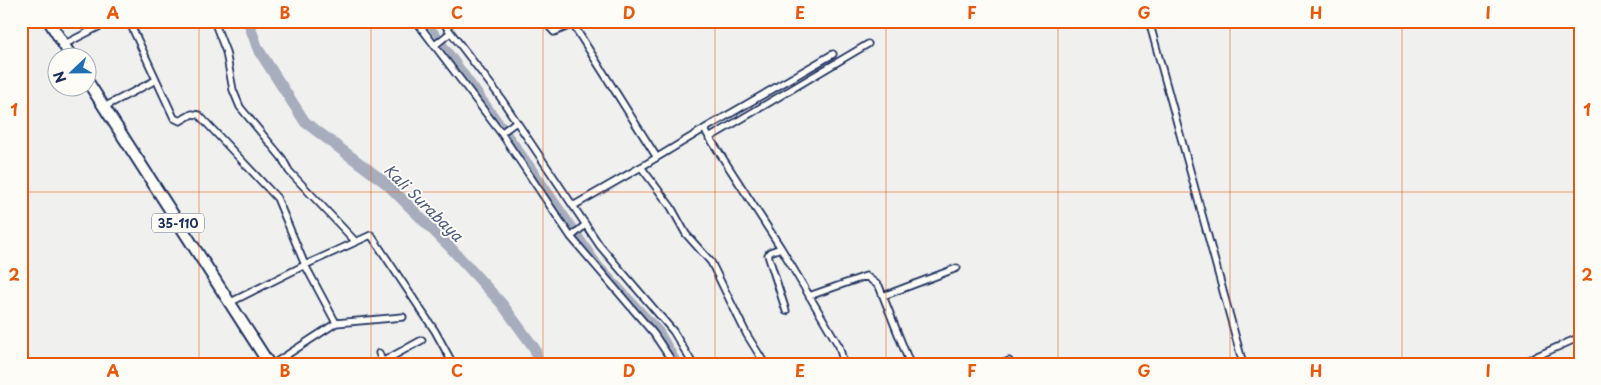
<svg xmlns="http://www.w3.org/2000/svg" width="1601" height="385" font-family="'Playpen Sans',sans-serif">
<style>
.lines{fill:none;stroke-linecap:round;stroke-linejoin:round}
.canal{stroke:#a7adbd;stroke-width:7}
.river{stroke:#a7adbd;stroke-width:11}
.street-casing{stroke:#1b2f5e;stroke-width:9}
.primary-casing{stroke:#1b2f5e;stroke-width:14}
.street{stroke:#fdfcf7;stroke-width:5.5}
.primary{stroke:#fdfcf7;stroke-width:10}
.grid{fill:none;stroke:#e8590c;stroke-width:1;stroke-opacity:0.55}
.labels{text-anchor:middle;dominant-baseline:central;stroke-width:4;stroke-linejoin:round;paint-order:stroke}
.shield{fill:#fdfcf7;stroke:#5f6c8c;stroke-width:1}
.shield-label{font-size:12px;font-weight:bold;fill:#1b2f5e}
.water-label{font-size:15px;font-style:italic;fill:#4c5b7f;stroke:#fdfcf7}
.neatline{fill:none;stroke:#e8590c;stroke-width:2}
.grid-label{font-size:16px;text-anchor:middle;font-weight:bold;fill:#e8590c}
</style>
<rect width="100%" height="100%" fill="#f0f0ee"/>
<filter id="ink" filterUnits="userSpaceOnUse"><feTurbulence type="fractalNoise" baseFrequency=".02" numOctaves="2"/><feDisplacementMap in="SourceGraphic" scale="10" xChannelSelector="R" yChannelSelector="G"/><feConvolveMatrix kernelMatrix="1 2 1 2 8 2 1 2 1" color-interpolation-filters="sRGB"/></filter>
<g filter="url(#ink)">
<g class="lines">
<path class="canal" d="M427 21 537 174 599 265 660 331 679 364"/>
<path class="river" d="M248 21 258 49 305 122 387 184 449 246 502 304 535 349 538 364"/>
<defs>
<path id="street" d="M129 21 174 118 180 121 192 114 199 115 277 198 305 265 371 235 435 331 453 364
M214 21 226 52 233 90 240 107 282 158 289 171 356 242
M416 21 501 133 571 237 654 334 674 364
M442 21 498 94 600 246 673 331 693 364
M544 21 554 32 571 25 574 26 656 156
M1149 21 1243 364
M63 45 110 21
M435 45 450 33
M104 107 156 80
M704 129 833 54
M501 133 516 122
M709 138 868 44
M641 167 704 129 781 248 839 346 844 364
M573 206 641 167 671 207 686 234 711 262 747 335 765 364
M571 237 585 225
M781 248 770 252 768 255 786 311
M809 296 866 276 879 286 910 364
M883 296 957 268
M229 303 305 265 336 323 403 317
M379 353 383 364
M382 362 422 340
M273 364 336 323
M1002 364 1009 361
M1519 364 1580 337"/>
<path id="primary" d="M49 21 72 58
M88 82 269 364"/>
</defs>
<use href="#street" class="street-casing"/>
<use href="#primary" class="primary-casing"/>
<use href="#street" class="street"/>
<use href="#primary" class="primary"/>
</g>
</g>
<path class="grid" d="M199 21V364M371 21V364M543 21V364M715 21V364M886 21V364M1058 21V364M1230 21V364M1402 21V364M21 192H1580"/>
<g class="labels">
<rect class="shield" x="152" y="213.5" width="52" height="19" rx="4"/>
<g class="shield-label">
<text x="178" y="223">35-110</text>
</g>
<g class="water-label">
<text transform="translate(424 202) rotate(44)">Kali Surabaya</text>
</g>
</g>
<rect width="1601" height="385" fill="none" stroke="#fdfcf7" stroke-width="55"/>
<g transform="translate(72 72) rotate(248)"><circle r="24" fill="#fdfcf7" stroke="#a3aaba"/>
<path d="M0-4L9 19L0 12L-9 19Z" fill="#1f6fb2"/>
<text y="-8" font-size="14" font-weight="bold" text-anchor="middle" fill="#1b2f5e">N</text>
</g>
<rect x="28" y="28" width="1546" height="330" class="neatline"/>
<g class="grid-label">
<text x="113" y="19">A</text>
<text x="285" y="19">B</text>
<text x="457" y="19">C</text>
<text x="629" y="19">D</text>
<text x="800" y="19">E</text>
<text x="972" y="19">F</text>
<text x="1144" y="19">G</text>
<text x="1316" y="19">H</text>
<text x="1488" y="19">I</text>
<text x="14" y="116">1</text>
<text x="1587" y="116">1</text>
<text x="14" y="281">2</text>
<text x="1587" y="281">2</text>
<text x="113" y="377">A</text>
<text x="285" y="377">B</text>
<text x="457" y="377">C</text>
<text x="629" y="377">D</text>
<text x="800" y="377">E</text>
<text x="972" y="377">F</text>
<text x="1144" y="377">G</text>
<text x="1316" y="377">H</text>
<text x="1488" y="377">I</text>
</g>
</svg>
